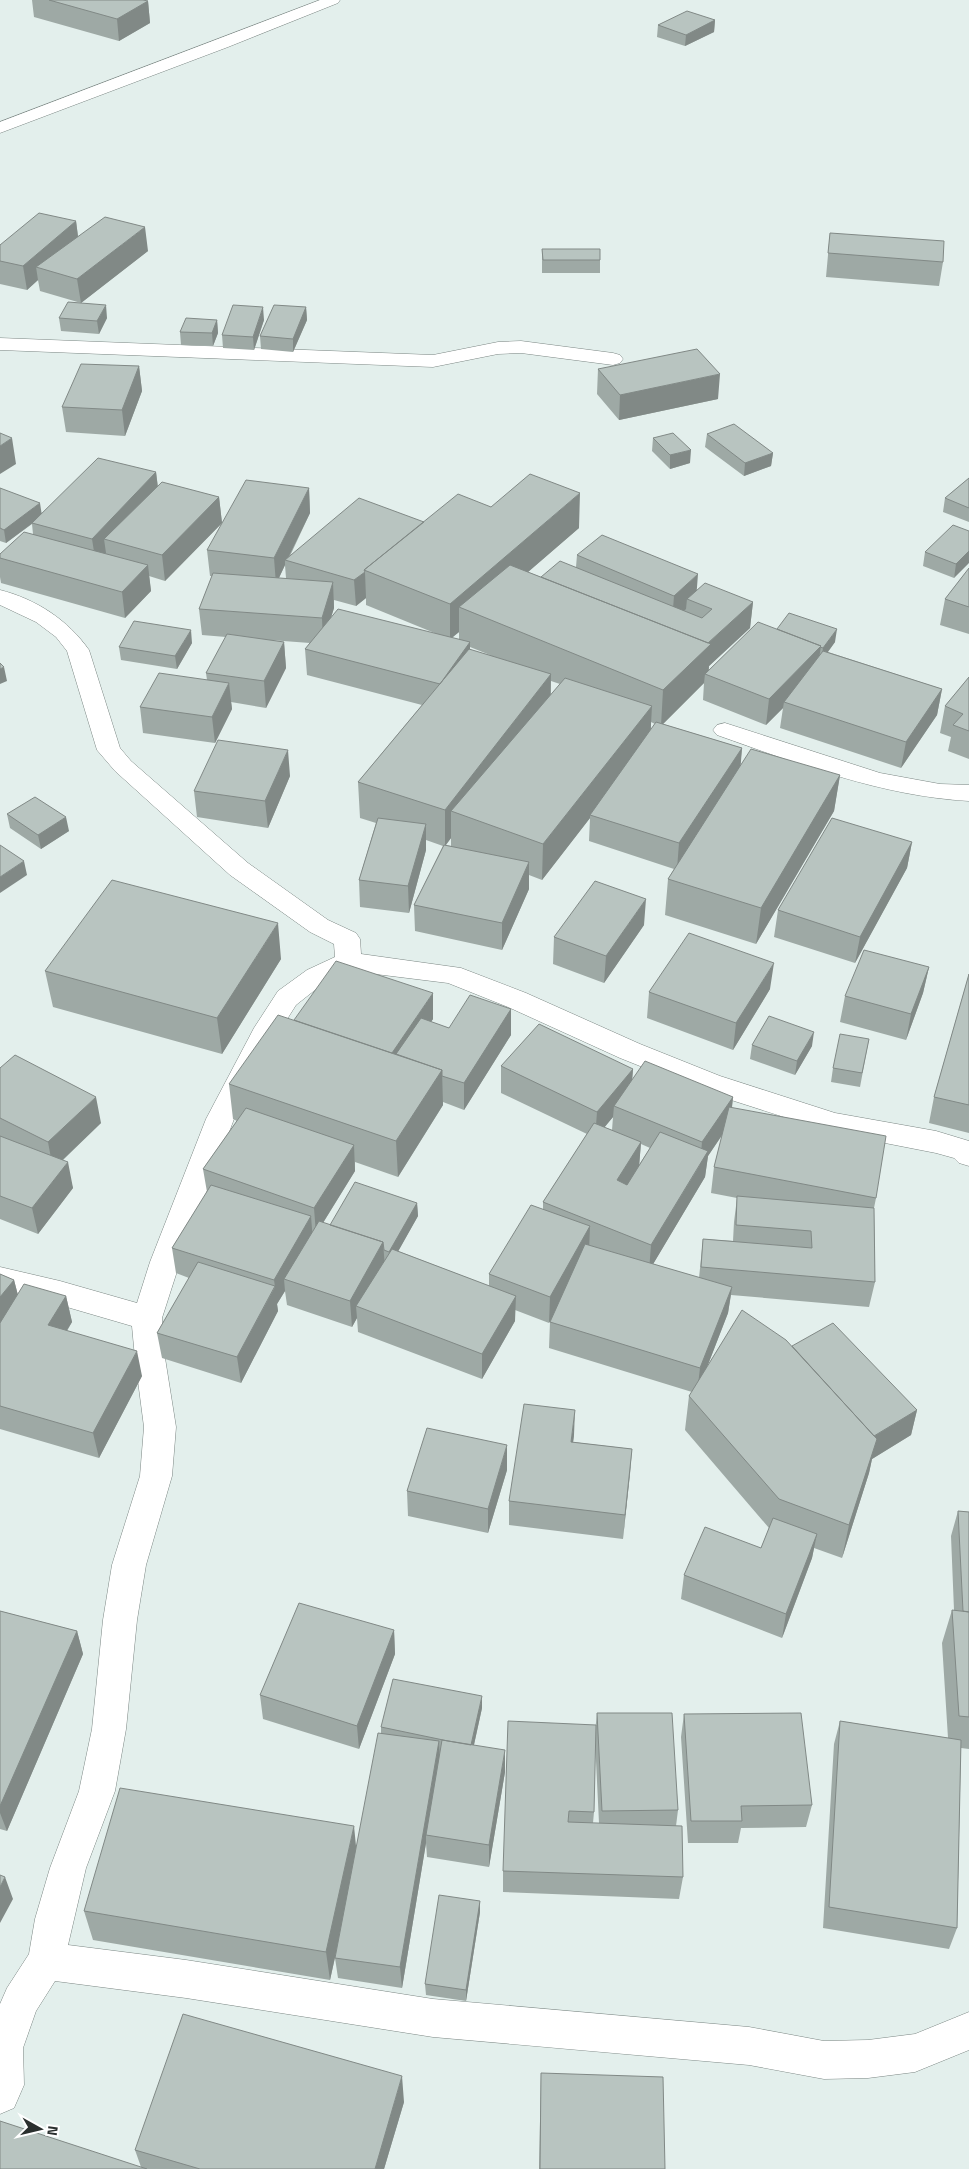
<svg xmlns="http://www.w3.org/2000/svg" width="969" height="2169" font-family="'Titillium Web',sans-serif">
<style>
.lines{fill:none;stroke-linecap:round;stroke-linejoin:round}
.minor-casing{stroke:#7c8784;stroke-width:1}
.minor{fill:#fff;fill-rule:evenodd}
.wall{fill:#9ea9a5;fill-rule:evenodd}
.shaded-wall{fill:#818986}
.building{fill:#b8c4c0;stroke:#818986}
</style>
<rect width="100%" height="100%" fill="#e3efec"/>
<g class="lines">
<defs>
<path id="minor" d="M320 0H340L338 3 228 47 0 133V122Z
M0 338 433 355 498 342 521 341 613 353 620 355 623 359 620 363 613 365 521 353 498 354 433 367 0 350Z
M0 590C36 599 68 620 89 650L120 748 131 761 248 863 328 920 356 933 360 939 361 954 461 968 526 993 640 1044 720 1076 835 1113 936 1131 969 1141V1166L959 1163 954 1158 936 1153 834 1133 700 1090 620 1058 508 1007 448 983 351 971 325 982 296 1005 279 1032 234 1119 180 1262 162 1318 165 1358 176 1427 172 1476 146 1565 137 1620 126 1729 115 1791 86 1868 68 1945 186 1960 433 1999 749 2027 824 2041 868 2040 915 2034 969 2012V2050L915 2072 868 2078 824 2079 749 2065 433 2037 186 1998 55 1981 36 2011 23 2048 24 2085 14 2108 0 2114V2004L7 1988 29 1954 35 1919 50 1868 79 1791 92 1729 103 1620 112 1565 140 1476 144 1427 135 1358 132 1326 60 1305 0 1291V1267L60 1281 137 1303 150 1262 206 1119 254 1028 278 991 307 970 335 957 334 944 310 932 230 875 115 771 97 750 67 651 56 637 36 622 0 605Z
M725 723 880 773 940 784 969 785V801C881 796 799 764 717 735L713 730 717 725Z"/>
</defs>
<use href="#minor" class="minor-casing"/>
<use href="#minor" class="minor"/>
</g>
<path class="wall" d="M32 0H143L148 1 150 23 119 41 34 17Z
M715 20 714 32 685 46 657 37 658 25Z
M76 221 78 236 148 251 81 303 40 291 38 280 27 290 0 284V245Z
M830 233 943 262 939 286 826 277Z
M542 249 600 260V273H542Z
M306 307 307 320 293 352 261 349 260 336Z
M59 318H107L99 334 61 331Z
M217 320 218 333 213 346 181 345 180 332Z
M264 320 254 350 223 348 222 335Z
M139 366 142 391 125 436 66 432 62 407Z
M598 369 718 399 619 420 597 394Z
M707 434 773 453 771 466 744 476 705 447Z
M653 438 690 463 670 469 652 451Z
M156 472 158 487 219 497 222 523 165 581 149 576 151 591 125 618 1 583 0 577V554L33 534 32 524 6 543 0 541V488L42 513Z
M969 478V522L943 512 945 498Z
M309 488 310 513 290 556 424 522 491 507 579 528 528 572 541 577 576 567 577 555 697 590 753 602 750 628 709 666V670L777 629 835 642 828 652 942 689 937 715 901 768 780 728 783 708 766 725 703 700 704 683 663 724 742 748 740 766 840 775 834 811 756 944 665 915 668 879 674 869 589 841 590 818 542 880 529 875V889L502 950 415 931 414 905 443 846 426 840V850L409 913 360 907 359 880 376 823 360 818 358 782 422 705 307 675 305 649 310 643 270 640 284 642 286 668 266 708 231 702 232 709 215 743 143 733 140 707 207 680 206 673 226 637 202 635 199 609 212 576H210L207 550ZM285 565 286 578H279ZM366 598V605L437 634 331 617 334 608V600L356 606ZM459 632V640L452 638ZM470 647 490 655 470 650ZM551 681 560 684 551 695ZM651 722 655 724 651 730ZM451 838V846L446 845Z
M969 531 954 578 923 566 925 552Z
M969 568V634L940 625 945 599Z
M192 643 177 669 121 660 119 647Z
M969 677V759L948 751 951 737 940 733 945 706Z
M290 776 268 828 197 817 194 791Z
M7 814 69 831 41 849 10 828Z
M912 842 907 868 855 963 774 937 778 910Z
M644 925 604 983 553 964 554 937Z
M281 959 222 1054 53 1007 45 971Z
M929 967 923 993 906 1040 840 1022 845 996Z
M969 974V1133L929 1123 934 1097Z
M770 989 733 1050 647 1018 649 992Z
M511 1009V1035L464 1110 443 1102V1105L398 1177 355 1162V1171L323 1223 330 1225 417 1203 418 1216 398 1251 489 1286V1274L543 1209V1202L587 1134 501 1093V1066L633 1069 632 1080 733 1097 732 1108 876 1198 874 1208 875 1282 869 1307 731 1295 728 1313 707 1367 792 1346 917 1410 911 1435 872 1459 869 1473 842 1558 814 1548 812 1558 782 1638 681 1599 684 1575 761 1548 769 1528 685 1430 689 1396 692 1392 549 1348 550 1322 554 1314 549 1323 515 1310V1321L482 1379 358 1332 357 1318 352 1327 287 1305 285 1291 277 1304 278 1311 241 1383 162 1358 157 1333 189 1278 176 1273 172 1248 207 1192 203 1169 237 1121 233 1119 229 1084 294 1020 433 1019 431 1022 449 1028ZM613 1117 612 1130 604 1127ZM723 1134 714 1167 711 1193 737 1198 734 1222 733 1241 703 1239 699 1278 653 1264 705 1177 708 1156ZM641 1144 650 1148 639 1165Z
M869 1039 860 1087 831 1082 833 1068Z
M752 1045 812 1046 795 1075 750 1059Z
M0 1068 101 1123 63 1160 73 1188 38 1234 0 1219Z
M0 1274 14 1280 18 1295 66 1296 72 1322 67 1331 142 1376 99 1458 0 1429Z
M574 1435 573 1442 632 1449 623 1539 509 1525V1501Z
M507 1470 488 1533 408 1516 407 1491Z
M958 1511 969 1512V1749L961 1748 957 1928 949 1949 823 1928 834 1744 840 1721 948 1738 942 1643 952 1610H954L951 1536Z
M0 1611 77 1631 83 1654 7 1831 0 1829Z
M394 1630 395 1654 359 1749 263 1719 260 1695Z
M482 1708 474 1745 505 1772 489 1867 427 1857 426 1843 402 1988 338 1978 335 1958 339 1940 330 1980 93 1940 84 1911 356 1849 381 1733V1727Z
M597 1713 678 1810 676 1826 683 1877 679 1899 503 1892V1871L595 1732ZM595 1740 599 1823H593L594 1812Z
M684 1714 812 1805 806 1827 741 1828 738 1843H688L681 1737Z
M480 1901V1912L466 2001 426 1995 425 1984Z
M541 2073 665 2169H539Z
M404 2102 384 2169H0L141 2167 135 2150Z"/>
<path class="shaded-wall" d="M148 1 150 23 119 41 117 19Z
M715 20 714 32 685 46 686 35Z
M76 221 79 245 36 267 38 280 27 290 23 266Z
M145 227 148 251 81 303 77 279Z
M106 305 107 318 99 334 97 321Z
M263 307 264 320 254 350 253 337Z
M306 307 307 320 293 352V339Z
M217 320 218 333 213 346 212 333Z
M139 366 142 391 125 436 122 410Z
M720 374 718 399 619 420 620 395Z
M12 438 16 464 0 474V446Z
M691 450 690 463 670 469V455Z
M773 453 771 466 744 476 745 463Z
M156 472 159 498 104 539 106 553 96 564 92 539Z
M309 488 310 513 287 560H285V565L276 584 274 558Z
M580 493 579 528 478 615 459 607V632L450 639V604Z
M219 497 222 523 165 581 162 555Z
M40 503 42 516 6 543 4 530Z
M969 551V563L954 578 956 564Z
M148 565 151 591 125 618 122 592Z
M365 572 366 598 356 606 354 580Z
M698 574 696 600 687 599 686 609 672 622 674 596Z
M333 582 334 608 323 644 322 618Z
M753 602 750 628 709 666 708 675 705 674 704 683 661 726 663 690 704 647Z
M837 629 835 642 821 661 823 648Z
M191 630 192 643 177 669 175 656Z
M284 642 286 668 266 708 264 681Z
M470 642V668L440 684Z
M821 646 817 672 784 702 783 708 766 725 769 699Z
M4 667 7 681 0 684V669Z
M551 674 550 709 451 811V838L445 846V810Z
M229 683 232 709 215 743 212 717Z
M942 689 937 715 901 768 906 742Z
M652 706 650 742 590 815V818L542 880 543 844Z
M742 748 740 774 677 869 679 843Z
M288 750 290 776 268 828 265 801Z
M840 775 834 811 756 944 761 908Z
M66 817 69 831 41 849 38 835Z
M426 824V850L409 913 408 886Z
M912 842 907 868 855 963 860 937Z
M24 861 27 875 0 893V877Z
M529 862V889L502 950V923Z
M646 899 644 925 604 983 606 956Z
M278 923 281 959 222 1054 217 1018Z
M774 963 770 989 733 1050 736 1023Z
M929 967 923 993 906 1040 911 1014Z
M433 993V1019L404 1063 392 1053Z
M511 1009V1035L464 1110V1083Z
M814 1032 812 1046 795 1075 797 1061Z
M633 1069 631 1095 614 1106 613 1117 595 1139 597 1112Z
M442 1070 443 1105 398 1177 396 1141Z
M96 1097 101 1123 53 1169 48 1142Z
M733 1097 730 1123 708 1156 705 1177 649 1271 651 1245 700 1165 702 1142Z
M641 1142 639 1168 615 1207 617 1180Z
M354 1145 355 1171 316 1234 314 1208Z
M68 1162 73 1188 38 1234 32 1208Z
M417 1203 418 1216 390 1266 389 1252Z
M311 1216 313 1242 284 1279 285 1291 277 1304 278 1311 241 1383 237 1357 275 1287 274 1280Z
M590 1226 589 1252 549 1323 550 1297Z
M383 1242 385 1268 356 1306 357 1318 352 1327 350 1301Z
M14 1280 23 1315 0 1345V1297Z
M732 1287 728 1313 697 1393 700 1368Z
M66 1296 72 1322 54 1351 48 1325Z
M516 1296 515 1321 482 1379V1354Z
M137 1351 142 1376 99 1458 93 1433Z
M575 1410 574 1435 570 1466 571 1442Z
M917 1410 911 1435 872 1459 869 1473 842 1558 849 1525 873 1437Z
M507 1445V1470L488 1533V1509Z
M632 1449 630 1474 623 1539 625 1515Z
M817 1534 812 1558 782 1638 786 1614Z
M394 1630 395 1654 359 1749 357 1726Z
M77 1631 83 1654 7 1831 0 1813V1806Z
M482 1696V1708L471 1758V1746Z
M439 1741 440 1764 426 1835V1843L402 1988 400 1967Z
M505 1750V1772L489 1867V1845Z
M354 1826 357 1856 330 1980 326 1952Z
M5 1877 13 1899 0 1923V1887Z
M480 1901V1912L466 2001V1990Z
M402 2076 404 2102 384 2169H375Z"/>
<path class="building" d="M49 0H143L148 1 117 19Z
M687 11 715 20 686 35 658 25Z
M39 213 76 221 23 266 0 261V245Z
M105 217 145 227 77 279 36 267Z
M830 233 944 241 943 262 828 253Z
M542 249H600V260H543Z
M68 302 106 305 97 321 59 318Z
M233 305 263 307 253 337 222 335Z
M274 305 306 307 293 339 260 336Z
M186 318 217 320 212 333 180 332Z
M697 349 720 374 620 395 598 369Z
M81 364 139 366 122 410 62 407Z
M734 424 773 453 745 463 707 434Z
M0 433 12 438 0 446Z
M673 433 691 450 670 455 653 438Z
M98 458 156 472 92 539 32 523Z
M530 474 580 493 450 604 364 570 458 494 491 507Z
M969 478V508L945 498Z
M246 480 309 488 274 558 207 550Z
M162 482 219 497 162 555 104 539Z
M0 488 40 503 4 530 0 528Z
M359 498 424 522 364 570 365 572 354 580 285 560Z
M953 525 969 531V551L956 564 925 552Z
M24 532 148 565 122 592 0 558V554Z
M602 535 698 574 674 596 577 555Z
M560 561 702 618 712 609 687 599 705 583 753 602 708 643 541 577Z
M510 565 711 644 663 690 459 607Z
M969 568V607L945 599Z
M213 573 333 582 322 618 199 609Z
M338 609 470 642 440 684 305 649Z
M789 613 837 629 823 648 820 647 821 646 777 629Z
M134 621 191 630 175 656 119 647Z
M758 622 821 646 769 699 705 674Z
M227 634 284 642 264 681 206 673Z
M469 649 551 674 445 810 358 782Z
M823 651 942 689 906 742 784 702Z
M0 663 4 667 0 669Z
M159 673 229 683 212 717 140 707Z
M969 677V731L953 725 963 714 945 706Z
M565 678 652 706 543 844 451 811Z
M656 722 742 748 679 843 590 815Z
M218 740 288 750 265 801 194 791Z
M751 749 840 775 761 908 668 879Z
M35 797 66 817 38 835 7 814Z
M378 818 426 824 408 886 359 880Z
M832 818 912 842 860 937 778 910Z
M0 845 24 861 0 877Z
M444 845 529 862 502 923 414 905Z
M112 880 278 923 217 1018 45 971Z
M595 881 646 899 606 956 554 937Z
M689 933 774 963 736 1023 649 992Z
M864 950 929 967 911 1014 845 996Z
M336 961 433 993 392 1053 294 1020Z
M969 974V1105L934 1097Z
M470 995 511 1009 464 1083 442 1076V1070L396 1054 421 1018 449 1028Z
M278 1015 442 1070 396 1141 229 1084Z
M769 1016 814 1032 797 1061 752 1045Z
M539 1024 633 1069 597 1112 501 1066Z
M840 1034 869 1039 862 1073 833 1068Z
M15 1055 96 1097 48 1142 0 1118V1068Z
M645 1061 733 1097 702 1142 614 1106Z
M729 1107 886 1136 876 1198 714 1167Z
M246 1108 354 1145 314 1208 203 1169Z
M594 1123 641 1142 617 1180 627 1185 660 1132 708 1151 651 1245 543 1202Z
M0 1136 68 1162 32 1208 0 1196Z
M355 1182 417 1203 389 1252 384 1250 383 1242 330 1225Z
M211 1185 311 1216 274 1280 172 1248Z
M737 1196 874 1208 875 1282 701 1267 703 1239 812 1248 811 1231 736 1225Z
M531 1205 590 1226 550 1297 489 1274Z
M319 1221 383 1242 350 1301 284 1279Z
M585 1244 732 1287 700 1368 550 1322Z
M392 1249 516 1296 482 1354 356 1306Z
M198 1262 275 1286 237 1357 157 1333Z
M0 1274 14 1280 0 1297Z
M24 1284 66 1296 48 1325 137 1351 93 1433 0 1406V1323Z
M742 1310 786 1340 877 1439 849 1525 779 1499 689 1396Z
M833 1323 917 1410 874 1436 792 1346Z
M524 1404 575 1410 571 1442 632 1449 625 1515 509 1501Z
M427 1428 507 1445 488 1509 407 1491Z
M958 1511 969 1512V1612L963 1611Z
M773 1518 817 1534 786 1614 684 1575 705 1527 761 1548Z
M299 1603 394 1630 357 1726 260 1695Z
M952 1610 969 1612V1717L959 1716Z
M0 1611 77 1631 0 1806Z
M393 1679 482 1696 471 1745 448 1741 381 1727Z
M597 1713H672L678 1810 602 1811Z
M801 1713 812 1805 741 1806 742 1821H691L684 1714Z
M508 1721 596 1725 594 1812 569 1811 568 1822 682 1826 683 1877 503 1871Z
M840 1721 961 1740 957 1928 829 1907Z
M378 1733 439 1741 400 1967 335 1958Z
M442 1740 505 1750 489 1845 426 1835Z
M120 1788 354 1826 326 1952 84 1911Z
M0 1875 5 1877 0 1887Z
M439 1895 480 1901 466 1990 425 1984Z
M183 2014 402 2076 375 2169H200L135 2150Z
M541 2073 663 2077 665 2169H540Z
M0 2121 147 2169H0Z"/>
<g transform="translate(40 2129) rotate(98)" stroke="#ffffff" stroke-width="4" paint-order="stroke">
<path d="M0-4L9 19L0 12L-9 19Z" fill="#2a2f2e"/>
<text y="-8" font-size="14" font-weight="bold" text-anchor="middle" fill="#2a2f2e">N</text>
</g>
</svg>
